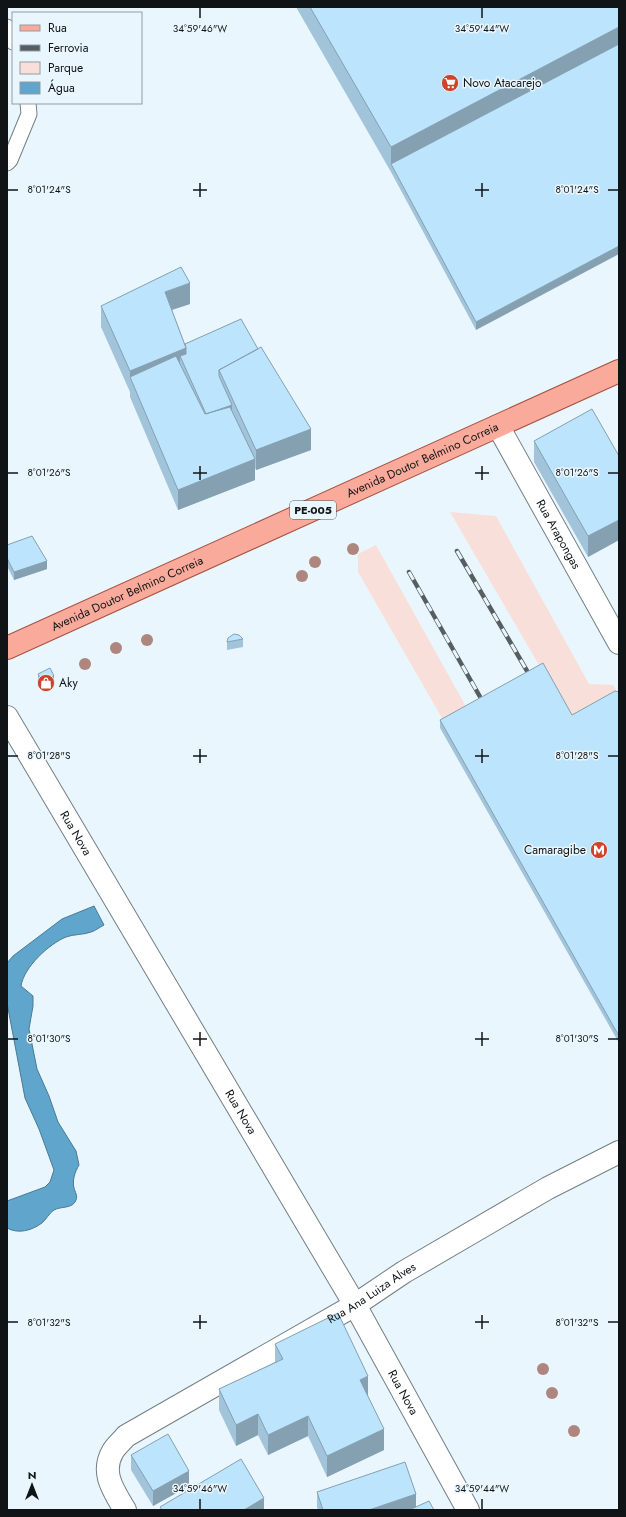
<svg xmlns="http://www.w3.org/2000/svg" width="626" height="1517" font-family="Jost,sans-serif">
<style>
.green{fill:#f9dfd9}
.water{fill:#60a5cc;stroke:#487a96}
.lines{fill:none;stroke-linecap:round;stroke-linejoin:round}
.service-casing{stroke:#747f85;stroke-width:17}
.minor-casing{stroke:#747f85;stroke-width:24}
.primary-casing{stroke:#a55041;stroke-width:24}
.service{stroke:#fff;stroke-width:15}
.minor{stroke:#fff;stroke-width:22}
.primary{stroke:#f9aa9a;stroke-width:22}
.rail-casing{stroke:#575e62;stroke-width:4.5}
.rail{stroke:#eaf6fd;stroke-width:3;stroke-dasharray:9;stroke-linecap:butt}
.tree{fill:#ae857f}
.wall{fill:#a2c4da}
.shaded-wall{fill:#84a0b1}
.building{fill:#bce4fd;stroke:#84a0b1}
.ticks{fill:none;stroke:#101417;stroke-width:1.5}
.labels{text-anchor:middle;dominant-baseline:central;stroke-width:3;stroke-linejoin:round;paint-order:stroke}
.shield{fill:#eaf6fd;stroke:#51585c;stroke-width:1}
.shield-label{font-size:11px;font-weight:bold;fill:#101417}
.poi-label{font-size:12px;fill:#101417;stroke:#eaf6fd;text-anchor:start}
.street-label{font-size:12px;fill:#101417;stroke:#eaf6fd}
.ticks-label{font-size:10px;text-anchor:middle;fill:#101417;stroke:#eaf6fd;stroke-width:3;stroke-linejoin:round;paint-order:stroke}
</style>
<rect width="100%" height="100%" fill="#eaf6fd"/>
<path class="green" d="M450 512 496 516 589 684 613 685 619 695 575 727Z
M376 545 469 712 446 725 358 572V554Z"/>
<path class="water" d="M94 906 104 925C100 927 95 931 91 932 83 935 74 934 66 937 49 944 24 967 21 986L33 996V1006L29 1029 37 1069 49 1096 58 1122 76 1151 79 1165C75 1172 72 1180 74 1188 75 1192 78 1196 76 1200 73 1209 61 1206 54 1210 49 1213 46 1220 42 1223 31 1231 18 1234 7 1228V1201L45 1187 50 1182 54 1170 39 1129 25 1098 7 1003V963L13 956 62 919Z"/>
<g class="lines">
<defs>
<path id="service" d="M7 27 13 42
M7 163 10 160 29 114 28 103"/>
<g id="minor">
<path id="s1" d="M498 426 619 643"/>
<path id="s2" d="M7 717 355 1305 468 1510"/>
<path id="s3" d="M125 1510C114 1491 100 1473 113 1451 116 1446 122 1441 126 1436L355 1305 404 1272 548 1188 619 1152"/>
</g>
<g id="primary">
<path id="s4" d="M7 648 619 371"/>
</g>
</defs>
<use href="#service" class="service-casing"/>
<use href="#minor" class="minor-casing"/>
<use href="#primary" class="primary-casing"/>
<use href="#service" class="service"/>
<use href="#minor" class="minor"/>
<use href="#primary" class="primary"/>
<defs>
<path id="rail" d="M457 551 530 676
M409 572 483 702"/>
</defs>
<use href="#rail" class="rail-casing"/>
<use href="#rail" class="rail"/>
</g>
<g class="tree">
<circle cx="353" cy="549" r="6"/>
<circle cx="315" cy="562" r="6"/>
<circle cx="302" cy="576" r="6"/>
<circle cx="147" cy="640" r="6"/>
<circle cx="116" cy="648" r="6"/>
<circle cx="85" cy="664" r="6"/>
<circle cx="543" cy="1369" r="6"/>
<circle cx="552" cy="1393" r="6"/>
<circle cx="574" cy="1431" r="6"/>
</g>
<path class="wall" d="M296 7H619L476 330 391 172Z
M190 304 172 310 185 344 241 319 311 450 256 470 255 468V480L178 510 130 397V392L101 327V306Z
M534 441 619 456V540L588 557 534 462Z
M7 545 47 569 14 580 7 566Z
M243 639V647L227 650V642Z
M38 674 54 684 42 690 38 682Z
M619 692V1043L440 728V720L572 715Z
M275 1344 368 1396 384 1450 327 1477 308 1436 268 1455 258 1435 236 1446 219 1410V1389L275 1362Z
M131 1455 189 1486 153 1506 131 1470Z
M317 1492 416 1507 434 1510H318L317 1507Z"/>
<path class="shaded-wall" d="M619 27V52L391 164V147Z
M619 246V254L476 330V322Z
M190 283V304L165 312V292Z
M186 348V369L180 356V371L130 377V371Z
M232 405V420L206 414Z
M311 429V450L256 470V450Z
M255 459V480L178 510V490Z
M619 520V540L588 557V536Z
M47 561V569L14 580V572Z
M54 676V684L42 690V682Z
M368 1376V1396L360 1400V1380Z
M258 1414V1435L236 1446V1425Z
M308 1416V1436L268 1455V1435Z
M384 1429V1450L327 1477V1456Z
M189 1471V1486L153 1506V1491Z
M416 1494V1509L413 1510H369Z
M264 1498V1510H244Z"/>
<path class="building" d="M310 7H619V27L391 147Z
M619 44V246L476 322 391 164Z
M181 267 190 283 165 292 186 348 130 371 101 306Z
M241 319 258 349 219 370V376L232 405 206 414 180 356 186 354V348L185 344Z
M261 347 311 429 256 450 219 370Z
M176 356 205 414 230 407 255 459 178 490 130 377Z
M592 409 619 456V520L588 536 534 441Z
M32 536 47 561 14 572 7 558V545Z
M234 634 239 635 243 639 227 642 228 638Z
M543 663 572 715 615 691 619 692V1036L440 720Z
M50 668 54 676 42 682 38 674Z
M338 1313 368 1376 360 1380 384 1429 327 1456 308 1416 268 1435 258 1414 236 1425 219 1389 283 1359 275 1344Z
M168 1434 189 1471 153 1491 131 1455Z
M241 1459 264 1498 244 1510H162L160 1507Z
M405 1462 416 1494 369 1510H323L317 1492Z
M429 1501 434 1510H409Z"/>
<path class="ticks" d="M200 8V18M482 8V18M200 183V197M482 183V197M8 190H18M193 190H207M475 190H489M608 190H618M200 466V480M482 466V480M8 473H18M193 473H207M475 473H489M608 473H618M200 749V763M482 749V763M8 756H18M193 756H207M475 756H489M608 756H618M200 1032V1046M482 1032V1046M8 1039H18M193 1039H207M475 1039H489M608 1039H618M200 1315V1329M482 1315V1329M8 1322H18M193 1322H207M475 1322H489M608 1322H618M200 1499V1509M482 1499V1509"/>
<defs>
<symbol id="supermarket-disc" viewBox="-11 -11 22 22"><circle r="9.5" fill="#ce4329" stroke="#eaf6fd"/><path d="M-6-5.5h2.5l.6 2H6L4.5 2H-2.5L-4.4-4H-6ZM-1.5 3.2a1.3 1.3 0 1 0 .1 0ZM3 3.2a1.3 1.3 0 1 0 .1 0Z" fill="#fff"/></symbol>
<symbol id="shop-disc" viewBox="-11 -11 22 22"><circle r="9.5" fill="#ce4329" stroke="#eaf6fd"/><path d="M-5-2.5h2.3a2.7 3.5 0 0 1 5.4 0H5L5.5 6h-11ZM-1.5-2.5h3a1.5 2.3 0 0 0-3 0Z" fill="#fff"/></symbol>
<symbol id="metro-disc" viewBox="-11 -11 22 22"><circle r="9.5" fill="#ce4329" stroke="#eaf6fd"/><path d="M-5.5 5V-5H-3L0 0L3-5H5.5V5H3V-.5L0 4L-3-.5V5Z" fill="#fff"/></symbol>
</defs>
<g fill-rule="evenodd">
<use href="#supermarket-disc" x="440" y="73" width="20" height="20"/>
<use href="#shop-disc" x="36" y="673" width="20" height="20"/>
<use href="#metro-disc" x="589" y="840" width="20" height="20"/>
</g>
<g class="labels">
<rect class="shield" x="290" y="501" width="46" height="18" rx="3"/>
<g class="shield-label">
<text x="313" y="510">PE-005</text>
</g>
<g class="poi-label">
<text x="463" y="83">Novo Atacarejo</text>
<text x="59" y="683">Aky</text>
<text x="586" y="850" text-anchor="end">Camaragibe</text>
</g>
<g class="street-label">
<text stroke="none"><textPath href="#s4" startOffset="456">Avenida Doutor Belmino Correia</textPath></text>
<text stroke="none"><textPath href="#s1" startOffset="124">Rua Arapongas</textPath></text>
<text stroke="none"><textPath href="#s4" startOffset="132">Avenida Doutor Belmino Correia</textPath></text>
<text stroke="none"><textPath href="#s2" startOffset="135">Rua Nova</textPath></text>
<text stroke="none"><textPath href="#s2" startOffset="459">Rua Nova</textPath></text>
<text stroke="none"><textPath href="#s3" startOffset="368">Rua Ana Luiza Alves</textPath></text>
<text stroke="none"><textPath href="#s2" startOffset="783">Rua Nova</textPath></text>
</g>
</g>
<g class="ticks-label">
<text x="200" y="32">34°59'46"W</text>
<text x="482" y="32">34°59'44"W</text>
<text x="49" y="193">8°01'24"S</text>
<text x="577" y="193">8°01'24"S</text>
<text x="49" y="476">8°01'26"S</text>
<text x="577" y="476">8°01'26"S</text>
<text x="49" y="759">8°01'28"S</text>
<text x="577" y="759">8°01'28"S</text>
<text x="49" y="1042">8°01'30"S</text>
<text x="577" y="1042">8°01'30"S</text>
<text x="49" y="1326">8°01'32"S</text>
<text x="577" y="1326">8°01'32"S</text>
<text x="200" y="1492">34°59'46"W</text>
<text x="482" y="1492">34°59'44"W</text>
</g>
<rect width="626" height="1517" fill="none" stroke="#101417" stroke-width="16"/>
<rect x="12" y="12" width="130" height="92" fill="#eaf6fd" stroke="#939ca1"/>
<rect x="20" y="25" width="20" height="6" fill="#f9aa9a" stroke="#939ca1"/>
<text x="48" y="32" font-size="12" fill="#101417">Rua</text>
<rect x="20" y="45" width="20" height="6" fill="#575e62" stroke="#939ca1"/>
<text x="48" y="52" font-size="12" fill="#101417">Ferrovia</text>
<rect x="20" y="62" width="20" height="12" fill="#f9dfd9" stroke="#939ca1"/>
<text x="48" y="72" font-size="12" fill="#101417">Parque</text>
<rect x="20" y="82" width="20" height="12" fill="#60a5cc" stroke="#939ca1"/>
<text x="48" y="92" font-size="12" fill="#101417">Água</text>
<g transform="translate(32 1485)" stroke="#eaf6fd" stroke-width="3" paint-order="stroke">
<path d="M0-3L7 15L0 10L-7 15Z" fill="#101417"/>
<text y="-6" font-size="11" font-weight="bold" text-anchor="middle" fill="#101417">N</text>
</g>
</svg>
